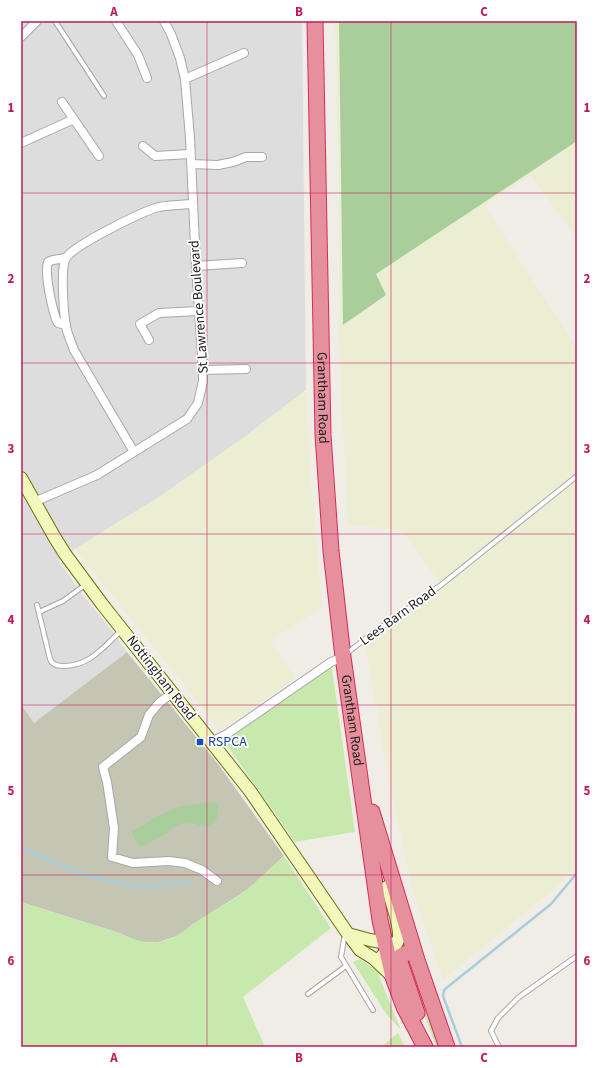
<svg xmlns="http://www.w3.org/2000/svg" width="598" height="1068" font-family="'Source Sans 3',sans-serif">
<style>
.residential{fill:#dedddd}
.construction{fill:#c4c5b2}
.farmland{fill:#ebeed2}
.grass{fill:#c8e9ae}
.forest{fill:#a9ce9c}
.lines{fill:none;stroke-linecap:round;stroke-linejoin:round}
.stream{stroke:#a8cedc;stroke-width:2.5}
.lane-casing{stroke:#a7a7a7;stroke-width:6}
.street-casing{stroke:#a7a7a7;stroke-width:10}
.secondary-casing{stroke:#657608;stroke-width:14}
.highway-casing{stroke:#d72b5e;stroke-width:17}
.lane{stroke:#fff;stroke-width:4}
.street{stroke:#fff;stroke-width:8}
.secondary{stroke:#f2f8bc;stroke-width:12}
.highway{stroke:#e5909c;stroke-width:15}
.grid{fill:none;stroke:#c2185b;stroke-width:1;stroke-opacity:0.55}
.transit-dot{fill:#1a4fb4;stroke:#fff;stroke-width:1.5}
.labels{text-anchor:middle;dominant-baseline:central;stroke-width:3.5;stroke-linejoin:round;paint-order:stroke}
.street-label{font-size:14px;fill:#202020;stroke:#fff}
.transit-label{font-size:14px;fill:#164399;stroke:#fff;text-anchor:start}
.neatline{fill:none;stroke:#c2185b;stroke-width:1.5}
.grid-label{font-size:13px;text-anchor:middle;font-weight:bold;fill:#c2185b}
</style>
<rect width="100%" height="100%" fill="#f0ede6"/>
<path class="residential" d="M21 21H302L306 390 243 438 162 495 75 549 58 560 83 595 112 631 127 652 34 723 21 703Z"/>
<path class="construction" d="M127 652 218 764 284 856 247 890 193 924 181 934 174 937 159 942H143L135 940 119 933 21 902V704L34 723Z"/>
<path class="farmland" d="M335 21H577V239L531 175 484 205 577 348V869L510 925 443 979 413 892 390 787 365 639 441 585 403 531 348 524 343 427 339 333V166Z
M306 390 309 458 322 607 270 641 295 678 219 731 180 679 75 549 162 495 243 438Z"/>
<path class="grass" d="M332 668 355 832 295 842 224 741 323 670Z
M284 856 331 928 243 997 265 1047H21V902L119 933C134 941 150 945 167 940 179 936 186 929 196 922 212 911 232 902 247 889 260 879 272 867 284 856Z
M360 959 377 971 401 1030 387 1015 353 962Z
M406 965 410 967 418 977 444 1047H436Z
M398 1033 405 1047H381Z"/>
<path class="forest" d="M339 21H577V141L376 274 386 295 343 325Z
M212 802 217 804C219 816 218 821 207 827L191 823 180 824 174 827 164 835 141 847C135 844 134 838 132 832L154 818 178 807Z"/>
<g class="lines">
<path class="stream" d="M21 847 84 875 139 887 191 881
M462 1047 443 996 444 990 551 904 577 873"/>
<defs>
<path id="lane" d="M55 21 104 96
M37 605 50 659C52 665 57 666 63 666 90 666 102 648 121 631
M39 612 63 601 85 585
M346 654 365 639 441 585 577 476
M347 935 344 939 341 957 373 1010
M308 994 346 966
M499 1047 491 1031 498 1018 519 997 577 956"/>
<path id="street" d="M116 21 138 55 147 78
M21 37 37 21
M185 79 244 53
M62 102 99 156
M21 143 74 119
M143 146 155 156 190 154
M191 164 218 165 233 162 246 157H262
M196 266 242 263
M66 325 58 323 56 319C52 307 44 273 48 262L53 260 66 258
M149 340 140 324 159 313 199 311
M203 370 246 369
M134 452 74 350C71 342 68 335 66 327 64 315 60 267 66 258 74 245 143 211 159 207 170 205 181 205 192 204
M34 502 97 475 187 419 198 403 203 381V370L196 266 190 138 185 79 180 58 171 34 164 21
M172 693 159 703 149 715 141 737 103 767 107 782 114 828 112 857 133 863 169 861 185 863 202 870 217 881
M211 742 227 734 331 662 343 657"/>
<path id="secondary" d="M21 478 55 538 65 554 102 604 250 791 348 934 360 950 373 958 393 977
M348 934 370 940 393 944
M382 956C389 954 398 944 399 937 400 926 391 899 387 887"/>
<g id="highway">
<path id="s1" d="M315 21 323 435 331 551 343 657 380 920 393 977 404 1007 425 1047"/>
<path d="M372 812 417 960 447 1047"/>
<path d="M409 952 401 956 400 962 417 1013"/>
</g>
</defs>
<use href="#lane" class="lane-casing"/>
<use href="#street" class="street-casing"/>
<use href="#secondary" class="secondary-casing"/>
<use href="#highway" class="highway-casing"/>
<use href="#lane" class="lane"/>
<use href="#street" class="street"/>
<use href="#secondary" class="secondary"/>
<use href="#highway" class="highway"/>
</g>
<path class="grid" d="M207 21V1047M391 21V1047M21 193H577M21 363H577M21 534H577M21 705H577M21 875H577"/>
<rect class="transit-dot" x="196" y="738" width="8" height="8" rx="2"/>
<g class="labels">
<g class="street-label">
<text transform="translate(199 307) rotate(-94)">St Lawrence Boulevard</text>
<text stroke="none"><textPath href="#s1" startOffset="377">Grantham Road</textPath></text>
<text transform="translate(398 616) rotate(-36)">Lees Barn Road</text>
<text transform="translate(161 678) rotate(52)">Nottingham Road</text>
<text stroke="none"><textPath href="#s1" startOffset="701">Grantham Road</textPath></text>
</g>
<g class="transit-label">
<text x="208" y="742">RSPCA</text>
</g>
</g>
<rect width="598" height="1068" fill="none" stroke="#ffffff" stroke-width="44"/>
<rect x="22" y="22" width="554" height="1024" class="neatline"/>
<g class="grid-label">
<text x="114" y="16">A</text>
<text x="299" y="16">B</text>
<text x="484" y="16">C</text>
<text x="11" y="112">1</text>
<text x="587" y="112">1</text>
<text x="11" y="283">2</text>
<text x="587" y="283">2</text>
<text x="11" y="453">3</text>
<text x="587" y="453">3</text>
<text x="11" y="624">4</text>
<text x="587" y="624">4</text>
<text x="11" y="795">5</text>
<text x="587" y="795">5</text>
<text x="11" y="965">6</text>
<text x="587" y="965">6</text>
<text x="114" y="1062">A</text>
<text x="299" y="1062">B</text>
<text x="484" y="1062">C</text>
</g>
</svg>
